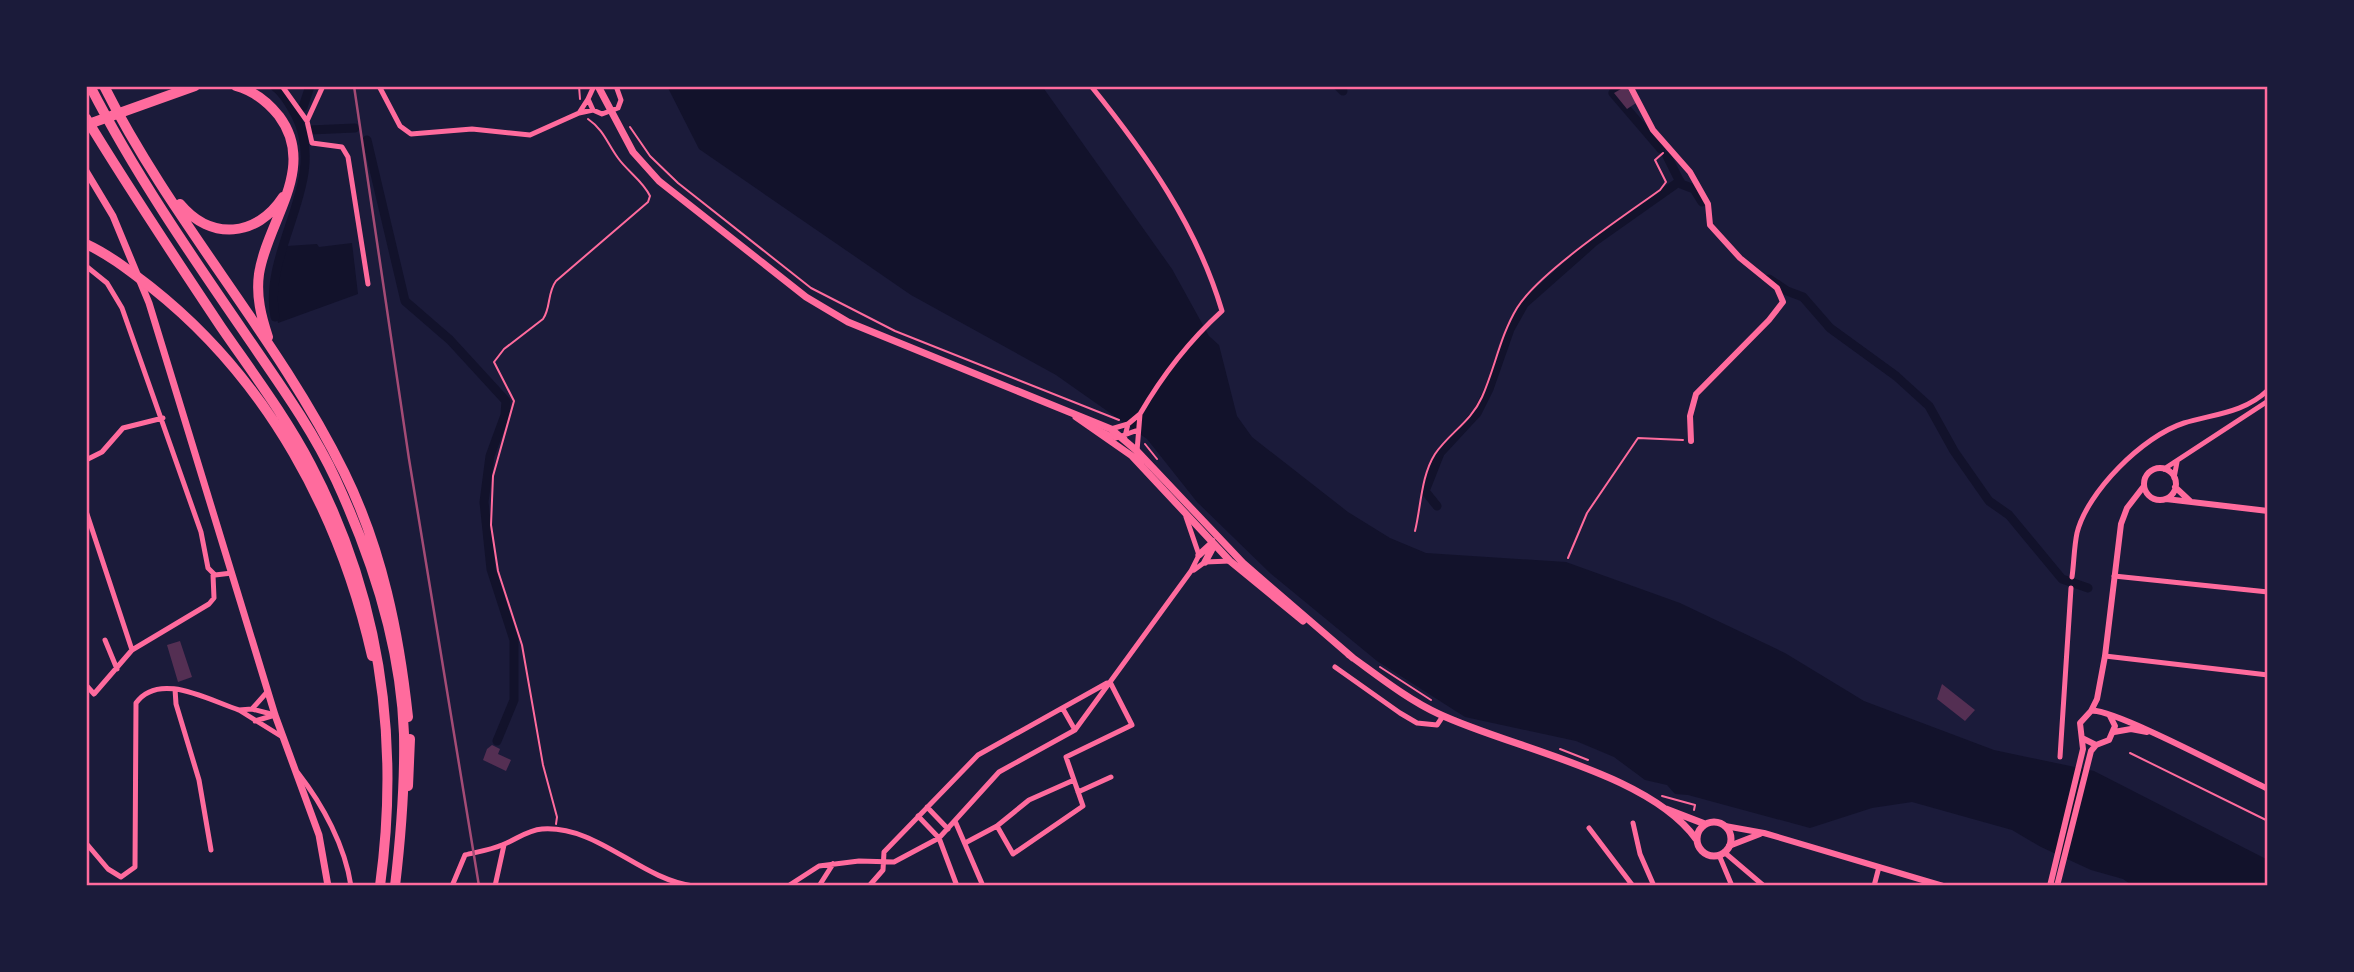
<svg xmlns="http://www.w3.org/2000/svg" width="2354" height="972" font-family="'Varela Round',sans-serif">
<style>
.water{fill:#12122b}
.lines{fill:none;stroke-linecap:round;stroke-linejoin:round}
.canal{stroke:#12122b;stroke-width:9}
.building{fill:#542f53}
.path{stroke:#ff6b9d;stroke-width:2}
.minor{stroke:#ff6b9d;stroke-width:5}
.tertiary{stroke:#ff6b9d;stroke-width:6}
.secondary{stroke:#ff6b9d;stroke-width:7}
.motorway{stroke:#ff6b9d;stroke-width:10}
.rail{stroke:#a44b75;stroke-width:2.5}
.neatline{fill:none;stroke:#ff6b9d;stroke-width:2.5}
</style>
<rect width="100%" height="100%" fill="#1b1b3a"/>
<path class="water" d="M667 86H1042L1172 269 1209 336 1219 345 1237 416 1252 437 1348 512 1390 538 1426 553 1566 562 1680 603 1785 653 1864 701 1994 750 2094 771 2268 860V886H2133L2123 879 2091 870 2041 847 2012 830 1912 802 1872 808 1810 828 1688 795 1675 794 1667 785 1645 780 1614 757 1576 741 1465 717 1377 661 1270 573 1197 502 1147 439 1056 375 911 295 699 149Z
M352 243 358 294 278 323 273 298 287 246 317 244 319 247Z"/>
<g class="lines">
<path class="canal" d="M274 86C284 93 291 106 296 116 329 182 262 249 275 317
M1338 86 1343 91
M1619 86 1613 93 1661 149
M303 107 310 86
M310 130 355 128
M367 140 405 301 450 340 506 401 505 415 490 456 484 502 491 569 514 640V700L497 741
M1667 156 1681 184 1694 189 1702 202
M1769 279 1787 291 1803 297 1830 328 1896 376 1929 406 1954 451 1989 501 2009 515 2062 579 2088 588
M1437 506 1425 491 1440 453 1477 413 1489 389 1510 329 1524 304 1595 241 1680 181"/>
</g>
<path class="building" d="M1626 86 1636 103 1627 109 1614 93Z
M180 641 192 677 178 682 167 645Z
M1942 684 1975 710 1965 721 1937 699Z
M492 745 500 749 498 754 511 760 506 771 483 760 487 749Z"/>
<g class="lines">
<path class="path" d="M579 86 580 99
M630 127 650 156 678 183 811 288 895 331 1119 420
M1145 444 1157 459
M1415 531C1421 507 1421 476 1435 454 1449 433 1471 422 1482 397 1495 368 1500 336 1517 308 1539 272 1624 216 1660 190L1666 182 1655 160 1663 153
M1568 558 1587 513 1638 438 1683 440
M1380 667 1431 700
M1560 749 1588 760
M2130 753 2268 821
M1662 796 1695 805 1694 810
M556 824 557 817 543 765 522 645 498 571 491 525 493 476 514 401 494 362 504 349 543 319C551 308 547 293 556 281L648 202 650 196C643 181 628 172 618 158 607 143 604 130 588 119"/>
<path class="minor" d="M282 86 307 121 312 143 342 147 348 157 368 284
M379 86 400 126 411 134 472 129 530 135 579 113
M594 86 588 99 593 110 602 114 618 108 621 100 616 86
M1091 86C1146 154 1197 226 1222 311 1189 341 1162 376 1140 414
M588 99 579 113 593 110
M307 121 323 86
M86 266 107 283 122 308 201 532 208 568 215 575 232 573
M1093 427 1116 438 1138 430
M1111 429 1128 424 1140 414 1137 451
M1124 440 1128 424
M86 460 102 452 123 428 163 418
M2164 469 2268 401
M2174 478 2177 462
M86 511 132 650
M1194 570 1205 562 1230 561
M2114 576 2268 592
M2072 577C2074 563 2074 547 2077 533 2087 492 2143 436 2184 423 2214 414 2244 413 2268 390
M105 640 117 669
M2105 656 2268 675
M1335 667 1400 713 1417 723 1437 725 1443 716
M86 685 94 694 132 650 209 604 214 598 213 575
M175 689 176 704 199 780 211 850
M268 691 252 709 239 710 284 738
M252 709 275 715 255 721
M1063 709 1075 730
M2060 757 2071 588
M298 773C323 805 345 846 351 886
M1078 792 1111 777
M927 807 948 829
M918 816 939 838 957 886
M955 821 983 886
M1633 823 1640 854 1654 886
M997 826 1013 854 1083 806 1066 757 1132 725 1110 682
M1589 828 1633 886
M86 843 108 869 121 877 135 867 136 703C159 671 208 700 239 710
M965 843 997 826 1029 800 1074 780
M1724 852 1764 886
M1719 855 1732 886
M452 886 465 855C477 852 490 850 502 845 516 840 527 830 542 829 597 825 640 879 693 886
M495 886 504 845
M788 886 819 866 859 861 894 862 939 838 999 772 1075 730 1191 571 1199 555 1186 517
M819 886 833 864
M869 886 883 870 884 852 978 755 1107 683
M1874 886 1879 867"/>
<path class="tertiary" d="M1630 86 1653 130 1690 172 1708 204 1710 225 1740 258 1777 288 1783 302 1769 320 1696 394 1690 416 1691 441
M2144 484a16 16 0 1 1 32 0a16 16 0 1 1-32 0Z
M2175 487 2190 501
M2166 499 2268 511
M2091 711 2097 699 2105 656 2121 524 2127 508 2144 486
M2114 732 2131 729 2147 732
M2084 739 2096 745 2109 740 2115 726 2110 716
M1725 826 1764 833 1943 886
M1729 846 1760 834
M2050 886 2083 749 2080 723 2091 711C2111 707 2240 776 2268 789
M2057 886 2091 751 2096 745"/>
<path class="secondary" d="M598 86 633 152 659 181 806 297 848 322 1111 429 1137 451 1243 563 1353 658
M86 171 113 216 149 303 275 715 319 835 328 886
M1076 417 1132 456 1230 561 1303 621
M1199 555 1212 543
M1205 562 1213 547 1212 541
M1349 655C1377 675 1408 700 1439 714 1511 748 1649 773 1696 839
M1666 809 1705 824
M1697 839a17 17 0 1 1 34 0a17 17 0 1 1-34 0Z"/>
<path class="motorway" d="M90 86C134 172 189 252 244 332 276 379 312 428 336 480 372 558 401 647 404 734 405 785 401 835 395 886
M104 86C172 222 277 336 344 472 382 549 399 633 408 717
M236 86C254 91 267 101 279 116 318 168 267 221 259 274 256 296 261 316 268 337
M86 118C129 189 175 258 221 327 252 372 286 417 311 465 380 597 400 740 380 886
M86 125 195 86
M180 204C211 241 257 237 283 197
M86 244C110 255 131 272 152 288 268 380 340 514 372 656
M408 786 410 739"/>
<path class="rail" d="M354 86 409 459 479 886"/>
</g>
<rect width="2354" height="972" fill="none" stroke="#1b1b3a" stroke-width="175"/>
<rect x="88" y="88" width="2178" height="796" class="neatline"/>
</svg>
